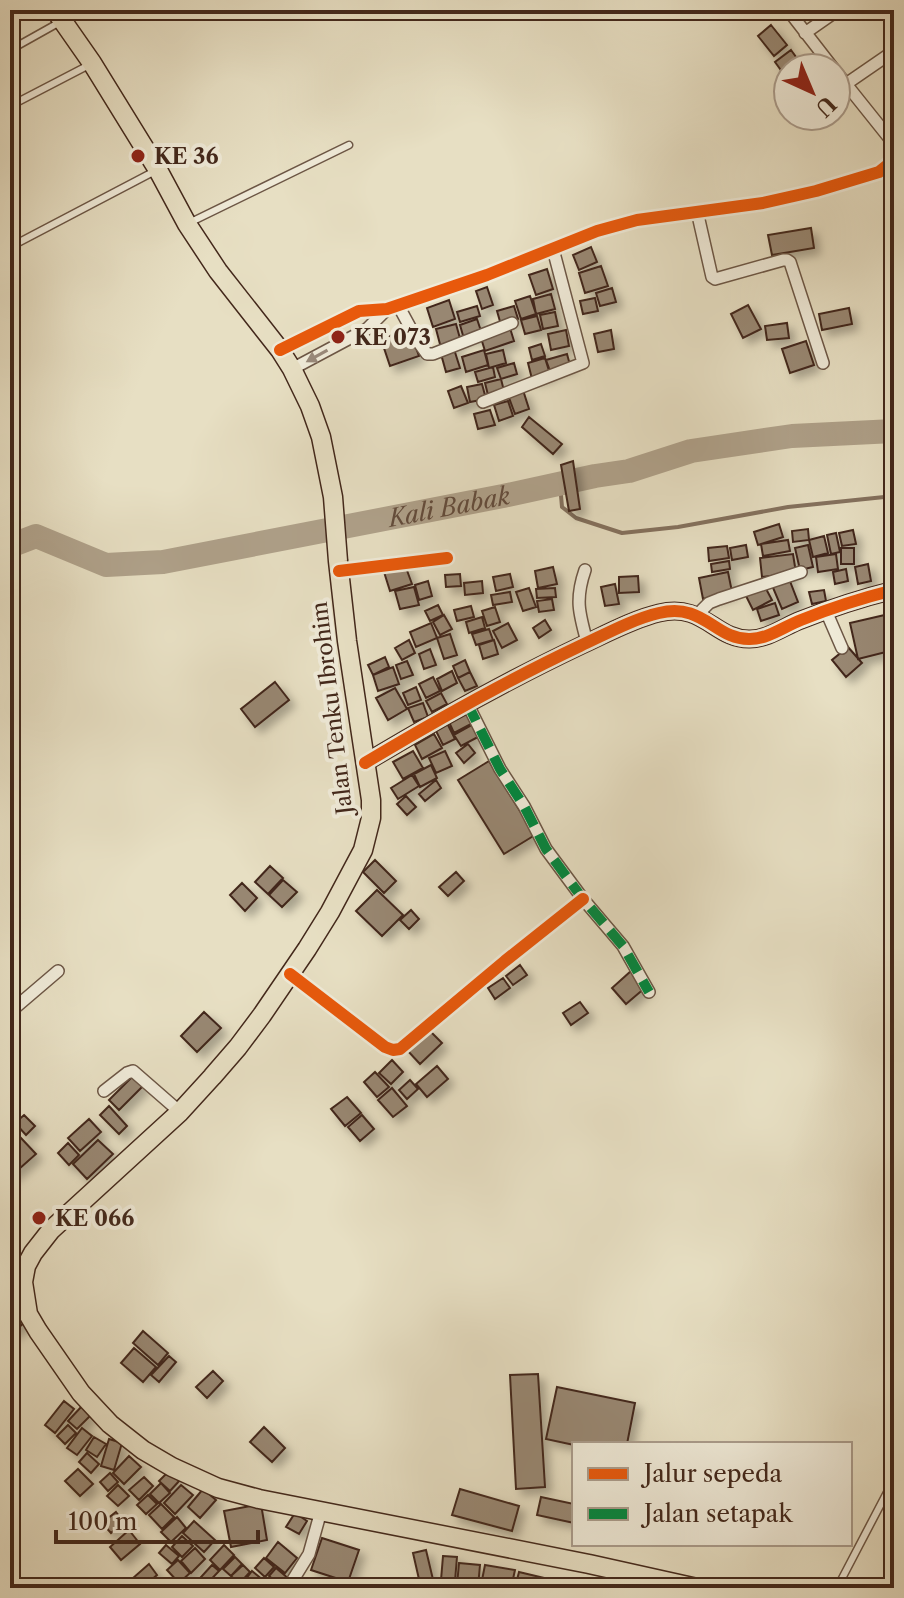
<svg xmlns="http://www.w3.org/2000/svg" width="904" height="1598" font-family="'Libre Caslon Text',serif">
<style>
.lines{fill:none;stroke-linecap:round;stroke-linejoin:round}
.stream{stroke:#84715e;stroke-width:4}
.river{stroke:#afa18a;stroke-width:24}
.building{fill:#988772;stroke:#43281b;stroke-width:2;filter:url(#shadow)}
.lane-casing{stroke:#6c5645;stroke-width:9}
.street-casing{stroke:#6c5645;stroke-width:14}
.secondary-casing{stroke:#43281b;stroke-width:19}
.primary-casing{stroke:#43281b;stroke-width:21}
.lane{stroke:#efead8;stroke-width:6}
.street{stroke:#efead8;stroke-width:11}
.secondary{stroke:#efead8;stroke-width:16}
.primary{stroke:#e7dfc3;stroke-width:18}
.quiet{stroke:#00873e;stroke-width:10;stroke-dasharray:20 10;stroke-linecap:butt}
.cycleway-casing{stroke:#efead8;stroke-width:17}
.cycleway{stroke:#e8590c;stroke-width:12}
.oneway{fill:#99897a}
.poi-dot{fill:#8f2418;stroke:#efead8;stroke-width:3}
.labels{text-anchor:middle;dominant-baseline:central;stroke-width:8;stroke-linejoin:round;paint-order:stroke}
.poi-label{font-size:22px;font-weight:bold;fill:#43281b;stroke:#efead8;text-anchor:start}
.street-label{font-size:22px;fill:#43281b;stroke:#efead8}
.water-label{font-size:24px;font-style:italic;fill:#634c3c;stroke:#efead8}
</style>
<defs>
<filter id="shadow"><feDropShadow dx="6" dy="6" stdDeviation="4" flood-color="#0004"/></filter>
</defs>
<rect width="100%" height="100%" fill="#e7dfc3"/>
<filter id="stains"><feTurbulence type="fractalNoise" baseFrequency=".0025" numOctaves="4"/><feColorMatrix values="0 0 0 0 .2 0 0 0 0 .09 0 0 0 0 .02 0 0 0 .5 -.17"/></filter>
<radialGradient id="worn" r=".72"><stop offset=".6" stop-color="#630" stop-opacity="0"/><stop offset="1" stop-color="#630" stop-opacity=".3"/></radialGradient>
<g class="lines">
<path class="stream" d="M560 484 562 507 576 518 622 533 678 527 788 507 894 496"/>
<path class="river" id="s1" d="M10 546 36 536 106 565 163 562 503 496 595 476 629 471 691 451 792 436 894 431"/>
</g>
<path class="building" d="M771 25 787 45 774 56 758 36Z
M791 50 804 68H788V80L775 62Z
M811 228 814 248 772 255 768 235Z
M591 247 597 262 579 270 573 255Z
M601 266 608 286 585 293 579 273Z
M547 269 553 289 536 295 529 275Z
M487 287 493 305 482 309 476 291Z
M612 288 616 302 600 306 596 293Z
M551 294 555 309 536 314 533 299Z
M530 296 536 314 521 319 515 301Z
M595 298 598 311 583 314 580 301Z
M449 300 455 319 433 327 427 308Z
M748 305 761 329 743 338 731 314Z
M477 306 480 316 460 322 457 312Z
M514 306 518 319 501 325 497 311Z
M849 308 852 324 822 330 819 314Z
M555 312 558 326 543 329 540 315Z
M537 316 541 330 525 334 521 320Z
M477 319 482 334 464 339 460 325Z
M787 323 789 338 767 340 765 326Z
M456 324 461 342 441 348 436 329Z
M510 328 514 341 485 351 481 338Z
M409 329 419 356 390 366 381 339Z
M566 330 569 346 551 350 548 334Z
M611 330 614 349 598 352 594 334Z
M806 341 814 365 790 373 782 349Z
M541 344 545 356 532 360 529 348Z
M454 349 460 368 446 372 441 354Z
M484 350 488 365 466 372 462 357Z
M503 350 506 363 489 368 486 354Z
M567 354 570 365 550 371 546 360Z
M545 358 550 374 532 379 528 363Z
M514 363 517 374 501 379 497 368Z
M493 367 495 377 478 382 475 372Z
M501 379 504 391 488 395 485 383Z
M482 384 486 399 470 402 467 387Z
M461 386 468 403 454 408 448 391Z
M523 390 529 409 515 414 508 395Z
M508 401 513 416 499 421 494 405Z
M490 410 495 425 478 429 474 414Z
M529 417 562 444 553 454 522 427Z
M573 461 580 509 569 511 561 465Z
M779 524 783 537 758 545 754 532Z
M808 529 809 540 793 542 792 531Z
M853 530 856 544 842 546 839 533Z
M836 533 840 552 831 554 827 535Z
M824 536 828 553 813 557 809 540Z
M788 540 790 551 763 556 761 544Z
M746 545 748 557 732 560 730 548Z
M808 545 813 567 800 570 795 548Z
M727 546 729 558 709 561 708 548Z
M841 548H854V564H841Z
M793 554 796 573 762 577 760 558Z
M836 554 838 569 818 572 816 557Z
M729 561 730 569 712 572 711 564Z
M868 564 871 581 858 584 855 567Z
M405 565 412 584 390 591 384 572Z
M553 567 557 584 538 588 535 571Z
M846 569 848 581 835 584 833 572Z
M728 572 732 592 703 599 699 578Z
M460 574 461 586 446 587 445 575Z
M510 574 513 587 496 591 493 577Z
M638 576 639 592 619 593V577Z
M788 576 798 602 782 609 771 583Z
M428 581 432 596 419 600 415 585Z
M482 581 483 593 465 595 464 583Z
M615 584 619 604 605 606 601 587Z
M764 585 772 600 753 610 745 594Z
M414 587 419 605 400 609 395 591Z
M529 588 536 607 523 611 516 592Z
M555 588 556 597 537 598 536 589Z
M824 590 826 601 812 604 809 592Z
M510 592 512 602 493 605 491 595Z
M552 599 554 610 539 612 537 601Z
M775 603 779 615 761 621 757 609Z
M438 605 443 615 430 621 425 611Z
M471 606 474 617 457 621 454 610Z
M495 607 500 622 487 626 482 611Z
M889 614 894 638V650L858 659 850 623Z
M444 615 452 629 440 635 433 622Z
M482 617 485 628 469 633 466 622Z
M545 620 551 630 539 638 533 628Z
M431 623 437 638 416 647 410 632Z
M508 623 517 640 502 648 493 631Z
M489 629 493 640 476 645 472 634Z
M450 634 457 655 444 659 437 638Z
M409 640 415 653 402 660 395 648Z
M494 640 498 654 483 659 479 645Z
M848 647 862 663 846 677 832 660Z
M430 649 436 665 424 669 419 654Z
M385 657 389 667 373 675 368 665Z
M465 660 470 672 458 678 453 666Z
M407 661 413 675 401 679 396 665Z
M393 667 399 684 378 691 373 675Z
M452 671 457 683 442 691 437 679Z
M470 672 477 686 465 691 458 678Z
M433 677 440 691 426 698 419 684Z
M275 682 289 700 255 727 241 709Z
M416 687 421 700 408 705 403 693Z
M395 688 407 709 388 720 376 698Z
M441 693 447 704 432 712 426 701Z
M423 703 428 717 414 722 408 708Z
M468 712 473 723 454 733 449 722Z
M447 723 455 739 443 745 435 729Z
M472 725 478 737 461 746 454 735Z
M434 734 442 748 422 759 415 745Z
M468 744 475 753 464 763 456 753Z
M413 751 423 768 403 779 393 762Z
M445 751 452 766 436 773 429 758Z
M489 761 535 835 504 854 458 780Z
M431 765 437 778 420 787 414 774Z
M412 775 419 786 398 799 391 788Z
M436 780 441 788 425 801 419 794Z
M406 796 416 807 407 815 397 804Z
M375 860 396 881 384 893 363 872Z
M270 866 283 878 268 894 255 882Z
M456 872 464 881 448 896 439 887Z
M283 880 297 892 282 907 269 895Z
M242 883 257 898 245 911 230 895Z
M377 890 403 915 382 936 356 911Z
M411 910 419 919 409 929 400 920Z
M520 965 527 975 513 985 506 976Z
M631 971 646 987 626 1004 612 988Z
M503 978 510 988 495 999 488 988Z
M580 1002 588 1013 571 1025 563 1013Z
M204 1012 221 1028 197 1052 181 1036Z
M429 1030 442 1043 420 1064 407 1050Z
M392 1060 403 1072 391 1084 379 1073Z
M437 1066 448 1079 427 1097 416 1084Z
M375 1072 389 1087 377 1097 364 1082Z
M134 1075 144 1085 119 1110 109 1100Z
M410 1080 418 1089 407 1099 399 1090Z
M392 1088 407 1106 393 1117 378 1100Z
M347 1097 361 1113 345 1126 331 1109Z
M109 1106 127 1126 119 1134 100 1115Z
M24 1115 35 1126 26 1135 15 1123Z
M362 1115 374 1129 360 1141 348 1127Z
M89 1119 101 1132 80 1151 68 1138Z
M21 1138 36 1154 10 1177V1148Z
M98 1140 113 1154 87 1179 73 1164Z
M68 1143 79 1155 69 1165 58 1153Z
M15 1303 29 1318 13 1333 10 1330V1307Z
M143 1331 168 1353 158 1365 133 1343Z
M134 1348 156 1367 143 1382 121 1363Z
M169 1356 176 1362 159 1382 151 1375Z
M213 1371 223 1381 207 1398 196 1387Z
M538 1374 545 1487 516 1489 510 1375Z
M557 1387 635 1403 627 1444 574 1445 546 1439Z
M64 1401 74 1409 55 1433 45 1425Z
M82 1406 91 1415 77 1429 68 1421Z
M68 1425 76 1433 65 1444 57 1436Z
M264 1427 285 1448 272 1462 250 1442Z
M82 1428 92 1436 77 1455 67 1448Z
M94 1437 106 1444 97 1457 86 1450Z
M109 1439 122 1443 114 1470 101 1466Z
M87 1453 99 1464 91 1473 79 1462Z
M129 1456 141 1467 124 1484 113 1473Z
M78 1469 93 1484 80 1496 65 1481Z
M169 1471 180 1480 170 1491 159 1481Z
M110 1473 118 1482 108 1491 100 1482Z
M144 1477 153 1486 139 1500 129 1490Z
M161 1483 170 1493 159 1503 150 1494Z
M118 1485 129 1496 118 1506 107 1496Z
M181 1485 193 1495 175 1514 164 1503Z
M203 1489 216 1500 200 1518 188 1507Z
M460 1489 519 1506 512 1531 452 1515Z
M148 1495 157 1504 146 1514 137 1505Z
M541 1497 574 1504V1523L537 1515Z
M161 1504 174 1517 162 1529 149 1515Z
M261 1504 267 1540 231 1547 224 1511Z
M116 1512 124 1522 111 1533 102 1523Z
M295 1513 307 1521 299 1534 286 1527Z
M177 1517 186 1528 171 1542 161 1532Z
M194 1521 215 1540 204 1552 183 1533Z
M129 1530 140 1544 121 1560 110 1547Z
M182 1536 193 1546 182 1557 172 1547Z
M322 1538 359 1550 348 1582 311 1570Z
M278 1542 297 1558 285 1573 266 1558Z
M166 1545 179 1556 172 1564 159 1553Z
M224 1545 234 1555 220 1570 210 1560Z
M195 1548 205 1559 191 1573 181 1561Z
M426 1550 435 1588H421L413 1553Z
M443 1556 457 1557 455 1581 441 1580Z
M235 1557 242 1564 231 1576 223 1569Z
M264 1558 274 1567 265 1577 255 1568Z
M178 1560 190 1573 179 1583 167 1570Z
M459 1563 480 1565 478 1587 457 1585Z
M149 1564 157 1575 142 1588 133 1578Z
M212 1565 219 1571 203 1588H191Z
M243 1565 250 1572 239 1584 231 1576Z
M485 1565 515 1570 511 1588 481 1585Z
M276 1568 289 1579 282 1587 269 1576Z
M252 1571 269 1585 267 1588H239Z
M519 1572 561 1582 559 1588H515Z"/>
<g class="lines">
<defs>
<path id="lane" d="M10 50 60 22
M10 106 89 65
M191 222 349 145
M10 247 155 171
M837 1588 894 1479"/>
<path id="street" d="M788 10 833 68
M805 33 838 10
M836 72 846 84 894 51
M846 84 894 144
M697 211 712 277 715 279 783 260H787L790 262 823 363
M398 305 417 340 427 354H433L512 323
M280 350 359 311 387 309 487 275 597 231 637 220 763 203 816 191 879 172 894 160
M292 369 367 329 387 309
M483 402 583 363 553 249
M585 570C575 599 579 613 587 642
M339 571 447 558
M826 611 842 648
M697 615 709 603 719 599 801 572
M467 703 500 769 524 806 546 849 583 899 623 946 649 992
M290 974 385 1047 393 1050 400 1049 505 961 583 899
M10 1012 58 971
M104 1091 127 1073 133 1071 180 1112
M288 1588 309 1554 321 1511"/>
<path id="secondary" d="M365 763C435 721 506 681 580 646 604 635 633 619 659 613 704 602 715 640 750 639 768 639 785 626 801 620 831 608 862 598 894 590
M10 1292 28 1314"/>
<path id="primary" d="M55 10 92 63 158 170 187 224 218 271 280 350 292 369 310 406 321 437 333 497 338 561 347 641 371 800V818L363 850 330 912 307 949 262 1015 238 1047 212 1077 180 1112 51 1230 33 1253 26 1266 23 1282 28 1314 38 1331 81 1393 110 1424 143 1450 172 1467 218 1488 259 1499 589 1564 697 1588"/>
</defs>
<use href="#lane" class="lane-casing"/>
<use href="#street" class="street-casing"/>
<use href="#secondary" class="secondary-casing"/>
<use href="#primary" class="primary-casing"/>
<use href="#lane" class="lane"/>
<use href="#street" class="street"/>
<use href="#secondary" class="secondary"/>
<use href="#primary" class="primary"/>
<path class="quiet" d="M467 703 500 769 524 806 546 849 583 899 623 946 649 992"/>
<defs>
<path id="cycleway" d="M280 350 359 311 387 309 487 275 597 231 637 220 763 203 816 191 879 172 894 160
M339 571 447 558
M365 763C435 721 506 681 580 646 604 635 633 619 659 613 704 602 715 640 750 639 768 639 785 626 801 620 831 608 862 598 894 590
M290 974 385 1047 393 1050 400 1049 505 961 583 899"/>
</defs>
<use href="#cycleway" class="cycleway-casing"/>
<use href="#cycleway" class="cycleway"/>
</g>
<defs><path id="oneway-solid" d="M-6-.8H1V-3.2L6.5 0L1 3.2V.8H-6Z" transform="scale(2)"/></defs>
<use class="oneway" href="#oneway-solid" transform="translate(317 356) rotate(151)"/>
<g class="poi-dot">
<circle cx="138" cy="156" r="8"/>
<circle cx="338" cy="337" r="8"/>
<circle cx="39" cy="1218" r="8"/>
</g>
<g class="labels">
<g class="poi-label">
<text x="154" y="156">KE 36</text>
<text x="354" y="337">KE 073</text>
<text x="55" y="1218">KE 066</text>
</g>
<g class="street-label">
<text transform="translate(332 708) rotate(-97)">Jalan Tenku Ibrohim</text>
</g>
<g class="water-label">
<text stroke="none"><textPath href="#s1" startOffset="452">Kali Babak</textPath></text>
</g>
</g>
<rect width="904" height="1598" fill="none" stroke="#e7dfc3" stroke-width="40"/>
<rect x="12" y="12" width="880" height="1574" fill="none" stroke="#43281b" stroke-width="4"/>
<rect x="20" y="20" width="864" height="1558" fill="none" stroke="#43281b" stroke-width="2"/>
<rect x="572" y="1442" width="280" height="104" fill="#efead8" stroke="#aa9c8c" stroke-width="2"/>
<rect x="588" y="1468" width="40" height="12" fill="#e8590c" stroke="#aa9c8c" stroke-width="2"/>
<text x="644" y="1482" font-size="24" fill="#43281b">Jalur sepeda</text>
<rect x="588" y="1508" width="40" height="12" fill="#00873e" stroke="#aa9c8c" stroke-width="2"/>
<text x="644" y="1522" font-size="24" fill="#43281b">Jalan setapak</text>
<g transform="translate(812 92) rotate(136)"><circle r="38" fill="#efead8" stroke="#aa9c8c" stroke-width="2"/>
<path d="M0-6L14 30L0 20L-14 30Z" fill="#8f2418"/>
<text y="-12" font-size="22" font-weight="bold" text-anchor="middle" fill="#43281b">U</text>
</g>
<path d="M56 1530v12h202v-12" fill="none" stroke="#43281b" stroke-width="4"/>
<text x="68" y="1530" font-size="24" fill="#43281b" stroke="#efead8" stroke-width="6" paint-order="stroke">100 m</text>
<rect width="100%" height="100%" filter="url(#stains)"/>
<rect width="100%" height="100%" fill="url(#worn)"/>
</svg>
